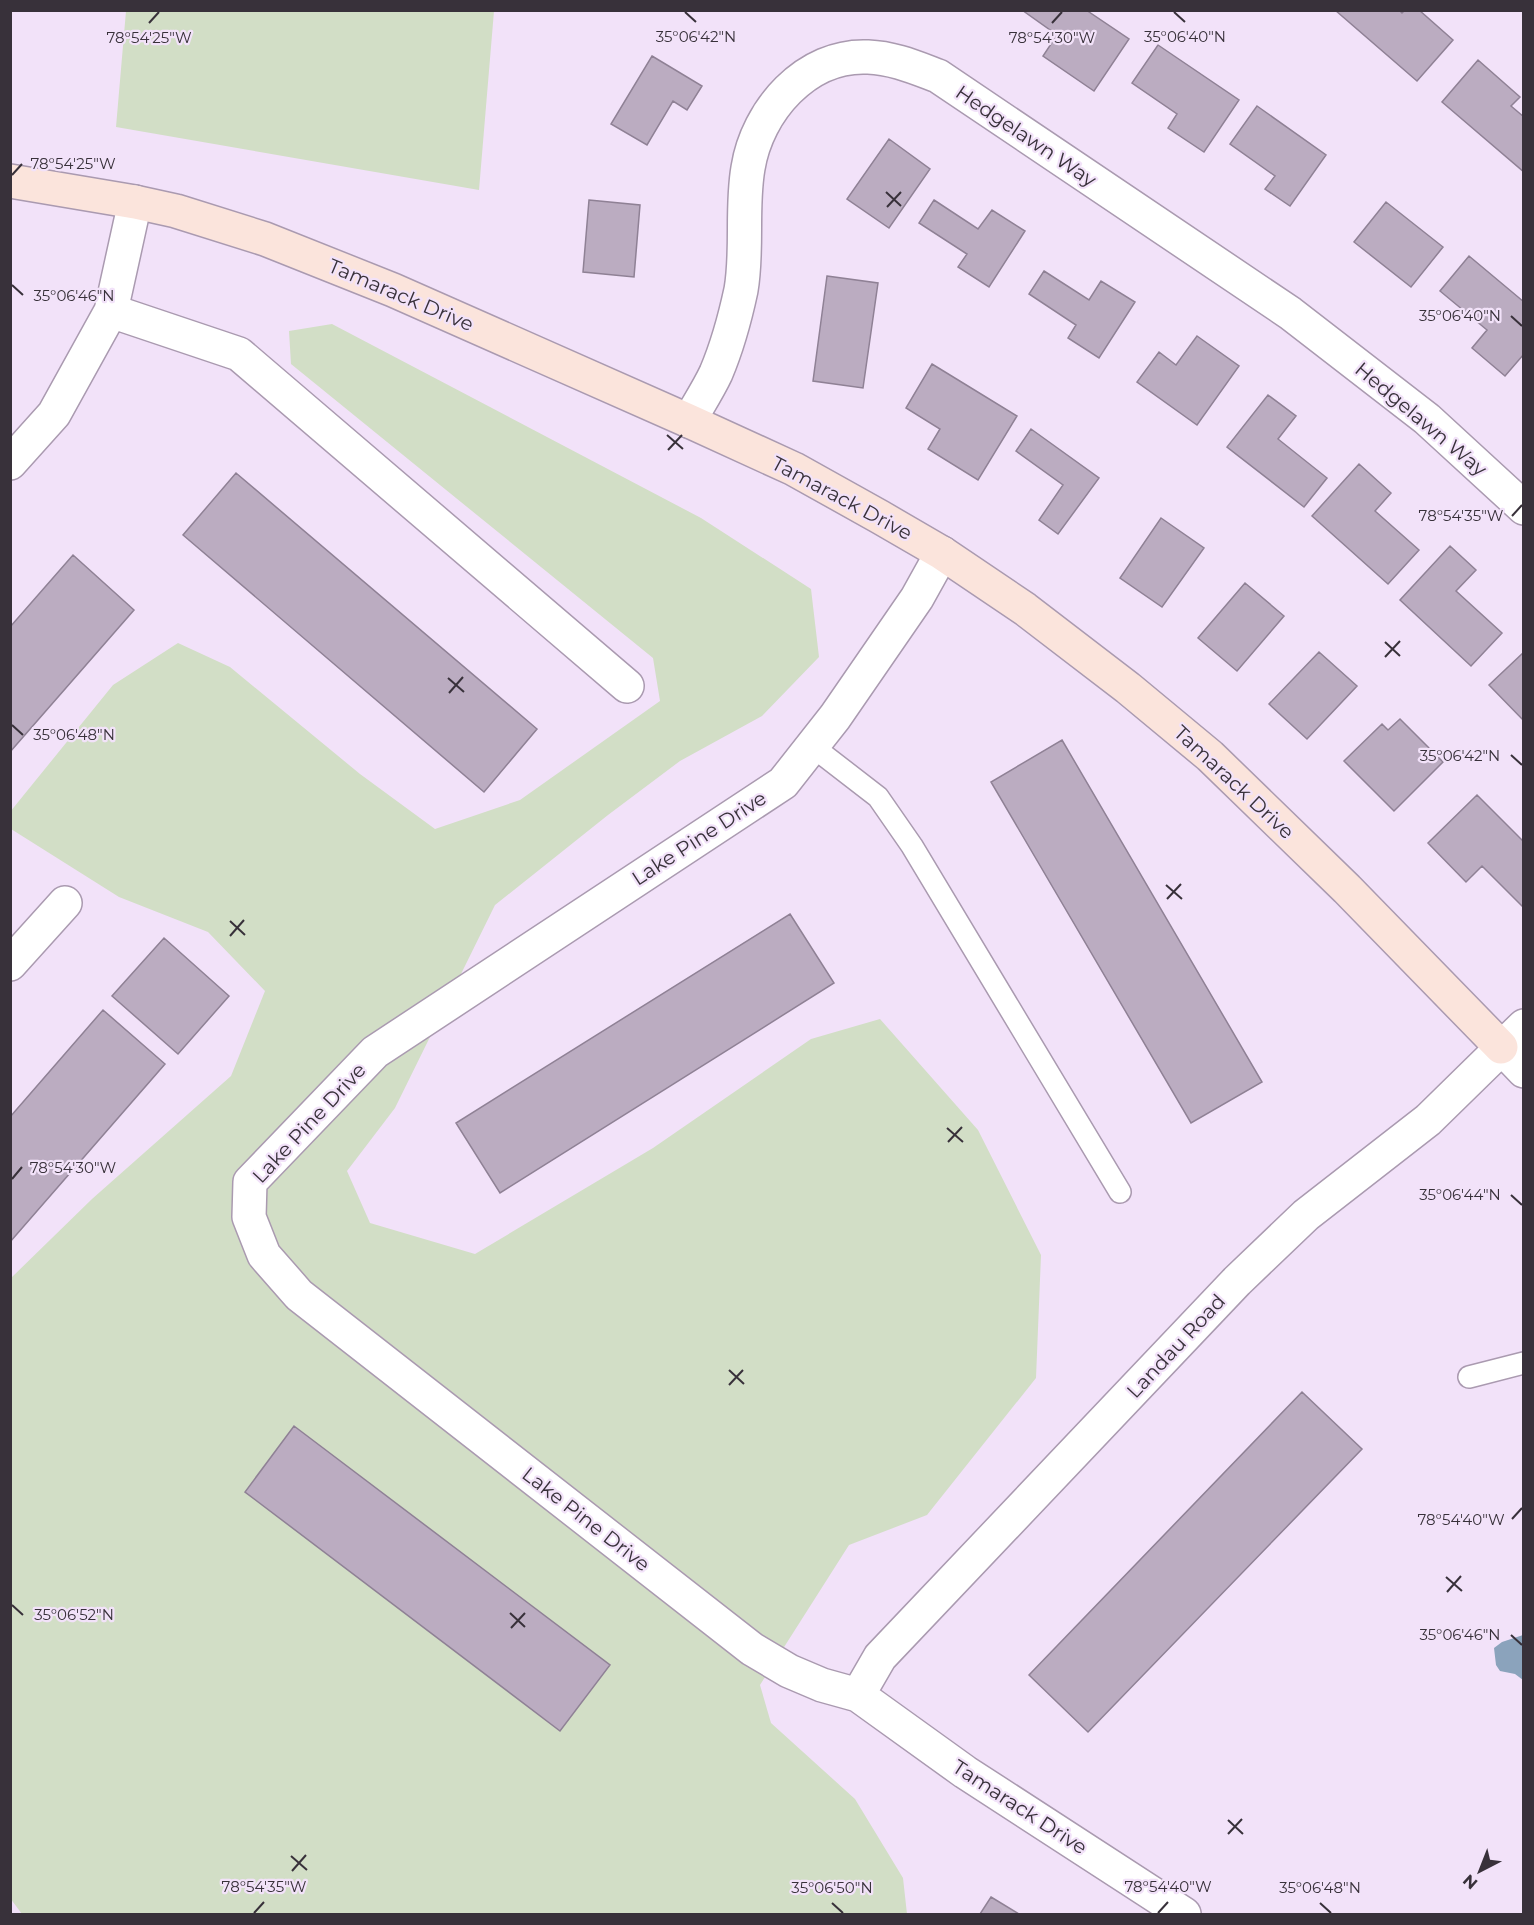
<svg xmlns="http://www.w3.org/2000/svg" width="1534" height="1925" font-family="Montserrat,sans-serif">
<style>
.green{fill:#d2dec6}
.water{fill:#8ba3bc}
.building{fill:#bbacc1;stroke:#8f8195;stroke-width:1.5}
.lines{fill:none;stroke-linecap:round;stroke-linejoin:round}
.lane-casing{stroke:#aa9ab0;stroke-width:24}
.street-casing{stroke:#aa9ab0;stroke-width:36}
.secondary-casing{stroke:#aa9ab0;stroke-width:36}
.lane{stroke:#fff;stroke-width:21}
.street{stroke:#fff;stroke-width:33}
.secondary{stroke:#fbe4dc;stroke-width:33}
.ticks{fill:none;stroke:#38313a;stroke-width:2}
.labels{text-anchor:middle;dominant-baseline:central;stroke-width:4.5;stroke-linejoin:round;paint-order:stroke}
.street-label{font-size:20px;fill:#38313a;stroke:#f2e2f9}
.ticks-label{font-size:15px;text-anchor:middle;fill:#38313a;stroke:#f2e2f9;stroke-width:4.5;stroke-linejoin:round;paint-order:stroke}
</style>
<rect width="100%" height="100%" fill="#f2e2f9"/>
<path class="green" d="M126 11H494L479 190 116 127Z
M332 324 701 518 811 589 819 657 762 716 680 761 608 815 495 905 395 1108 347 1171 370 1223 475 1254 653 1148 811 1039 880 1019 978 1130 1041 1255 1036 1378 927 1515 849 1545 760 1685 771 1723 855 1799 903 1878 907 1914H22L10 1898 11 1278 92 1199 231 1076 265 991 208 932 119 897 11 829 10 812 113 685 178 643 230 667 360 774 435 829 520 800 660 701 653 658 291 364 289 331Z"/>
<path class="water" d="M1523 1635V1680L1515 1674 1500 1671 1496 1665 1494 1648 1502 1642Z"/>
<path class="building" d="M1022 10H1086L1129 39 1094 91 1043 56 1057 35Z
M1335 10H1399L1402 13 1405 10H1419L1453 40 1417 81Z
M1158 45 1239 100 1204 152 1168 128 1177 114 1132 83Z
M652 56 702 86 687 110 673 101 647 145 611 124Z
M1478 60 1520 97 1511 106 1524 117V172L1442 102Z
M1257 106 1326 155 1290 206 1265 189 1275 176 1230 144Z
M889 139 930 169 889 228 847 199Z
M589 200 640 205 634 277 583 272Z
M934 200 978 229 992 210 1025 231 989 287 958 267 967 254 919 223Z
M1386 202 1443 247 1411 287 1354 242Z
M1469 256 1524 302V354L1505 376 1472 348 1487 330 1440 291Z
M1044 271 1089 300 1101 281 1135 302 1099 358 1068 338 1076 325 1029 294Z
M827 276 878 283 863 388 813 381Z
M1197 336 1239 366 1197 425 1137 382 1159 352 1176 365Z
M932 364 1017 416 978 480 928 449 940 429 906 408Z
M1268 395 1296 416 1278 439 1327 478 1304 507 1227 447Z
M1031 429 1099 478 1058 534 1039 520 1063 485 1016 451Z
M1359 464 1391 493 1375 511 1419 550 1388 584 1312 516Z
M236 473 537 729 484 792 183 535Z
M1161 518 1204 548 1162 607 1120 578Z
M1450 546 1476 570 1456 591 1502 633 1471 666 1400 600Z
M73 555 134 610 10 752V627Z
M1245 583 1284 616 1237 671 1198 638Z
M1319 652 1357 686 1307 739 1269 704Z
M1524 652V721L1489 685Z
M1400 719 1443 762 1394 811 1344 761 1382 724 1388 730Z
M1062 740 1262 1082 1191 1123 991 782Z
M1477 795 1524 842V908L1482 866 1466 882 1428 843Z
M790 914 834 983 500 1193 456 1123Z
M164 938 229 996 178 1054 112 996Z
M103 1010 165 1064 10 1242V1117Z
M1302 1392 1362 1449 1088 1732 1029 1675Z
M294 1426 610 1665 560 1731 245 1492Z
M991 1897 1019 1914H980Z"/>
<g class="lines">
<defs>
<path id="lane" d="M812 746 878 797 912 846 1120 1192
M1469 1377 1524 1363"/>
<path id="street" d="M111 311 135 202
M689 421C698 405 708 390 716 373 727 347 735 318 741 290 748 250 741 208 748 168 757 111 806 54 868 57 893 58 914 67 938 76L1290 313 1427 419 1524 508
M10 463 54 414 111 311 239 354 627 686
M942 553 917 598 835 717 783 783 375 1052 250 1182 249 1217 264 1255 299 1295 752 1649 789 1671 822 1685 858 1695 965 1772 1184 1914
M10 964 65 903
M1501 1047 1524 1071
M858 1695 880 1657 1237 1281 1306 1215 1428 1120 1524 1026"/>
<path id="secondary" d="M10 181 135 202 176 211 265 239 393 290 689 421 794 469 880 517 942 553 1025 609 1128 688 1210 756 1347 889 1501 1047"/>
</defs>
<use href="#lane" class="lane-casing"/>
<use href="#street" class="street-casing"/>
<use href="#secondary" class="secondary-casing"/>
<use href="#lane" class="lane"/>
<use href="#street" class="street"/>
<use href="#secondary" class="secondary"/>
</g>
<path class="ticks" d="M685 12 696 22M1174 12 1185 22M149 23 159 12M1052 23 1062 12M12 175 22 164M886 192 901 206M887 207 901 192M12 285 23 295M1511 316 1522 326M667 435 683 449M668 450 682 435M1512 516 1522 505M1385 642 1400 656M1385 657 1400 641M448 678 464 692M449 693 463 677M12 725 23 735M1511 755 1522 765M1166 885 1182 899M1167 899 1181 884M230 921 245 935M230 936 244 920M947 1128 963 1142M948 1142 962 1127M12 1179 22 1167M1511 1195 1522 1205M729 1370 744 1384M729 1385 743 1370M1512 1519 1522 1508M1446 1577 1462 1591M1447 1592 1461 1576M12 1605 23 1615M510 1613 525 1627M511 1628 525 1613M1511 1635 1522 1645M1228 1820 1243 1834M1228 1834 1242 1819M291 1856 307 1870M292 1871 306 1855M832 1903 843 1913M1320 1903 1331 1913M254 1913 264 1902M1158 1913 1168 1902"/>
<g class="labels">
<g class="street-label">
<text transform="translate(1026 136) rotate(34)">Hedgelawn Way</text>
<text transform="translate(401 295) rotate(23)">Tamarack Drive</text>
<text transform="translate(1421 419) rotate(40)">Hedgelawn Way</text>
<text transform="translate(842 498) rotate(28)">Tamarack Drive</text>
<text transform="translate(1234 782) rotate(43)">Tamarack Drive</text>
<text transform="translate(699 838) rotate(-33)">Lake Pine Drive</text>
<text transform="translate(309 1123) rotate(-47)">Lake Pine Drive</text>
<text transform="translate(1176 1346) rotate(-47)">Landau Road</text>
<text transform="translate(586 1519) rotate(38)">Lake Pine Drive</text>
<text transform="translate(1020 1807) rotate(33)">Tamarack Drive</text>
</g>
</g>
<g class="ticks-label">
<text x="1185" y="42">35°06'40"N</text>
<text x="696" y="42">35°06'42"N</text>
<text x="149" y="43">78°54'25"W</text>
<text x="1052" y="43">78°54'30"W</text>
<text x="73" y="169">78°54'25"W</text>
<text x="74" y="301">35°06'46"N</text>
<text x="1460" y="321">35°06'40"N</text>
<text x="1461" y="521">78°54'35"W</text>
<text x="74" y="740">35°06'48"N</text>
<text x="1460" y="761">35°06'42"N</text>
<text x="73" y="1173">78°54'30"W</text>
<text x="1460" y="1200">35°06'44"N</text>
<text x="1461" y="1525">78°54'40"W</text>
<text x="74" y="1620">35°06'52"N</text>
<text x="1460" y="1640">35°06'46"N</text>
<text x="264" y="1892">78°54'35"W</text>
<text x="1168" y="1892">78°54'40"W</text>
<text x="832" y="1893">35°06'50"N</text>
<text x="1320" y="1893">35°06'48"N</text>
</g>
<rect width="1534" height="1925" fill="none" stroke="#38313a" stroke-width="24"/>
<g transform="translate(1480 1871) rotate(222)" stroke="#f2e2f9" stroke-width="4.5" paint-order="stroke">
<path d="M0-4.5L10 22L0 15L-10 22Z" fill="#38313a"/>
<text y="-9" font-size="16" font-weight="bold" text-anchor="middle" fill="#38313a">N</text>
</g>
</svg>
